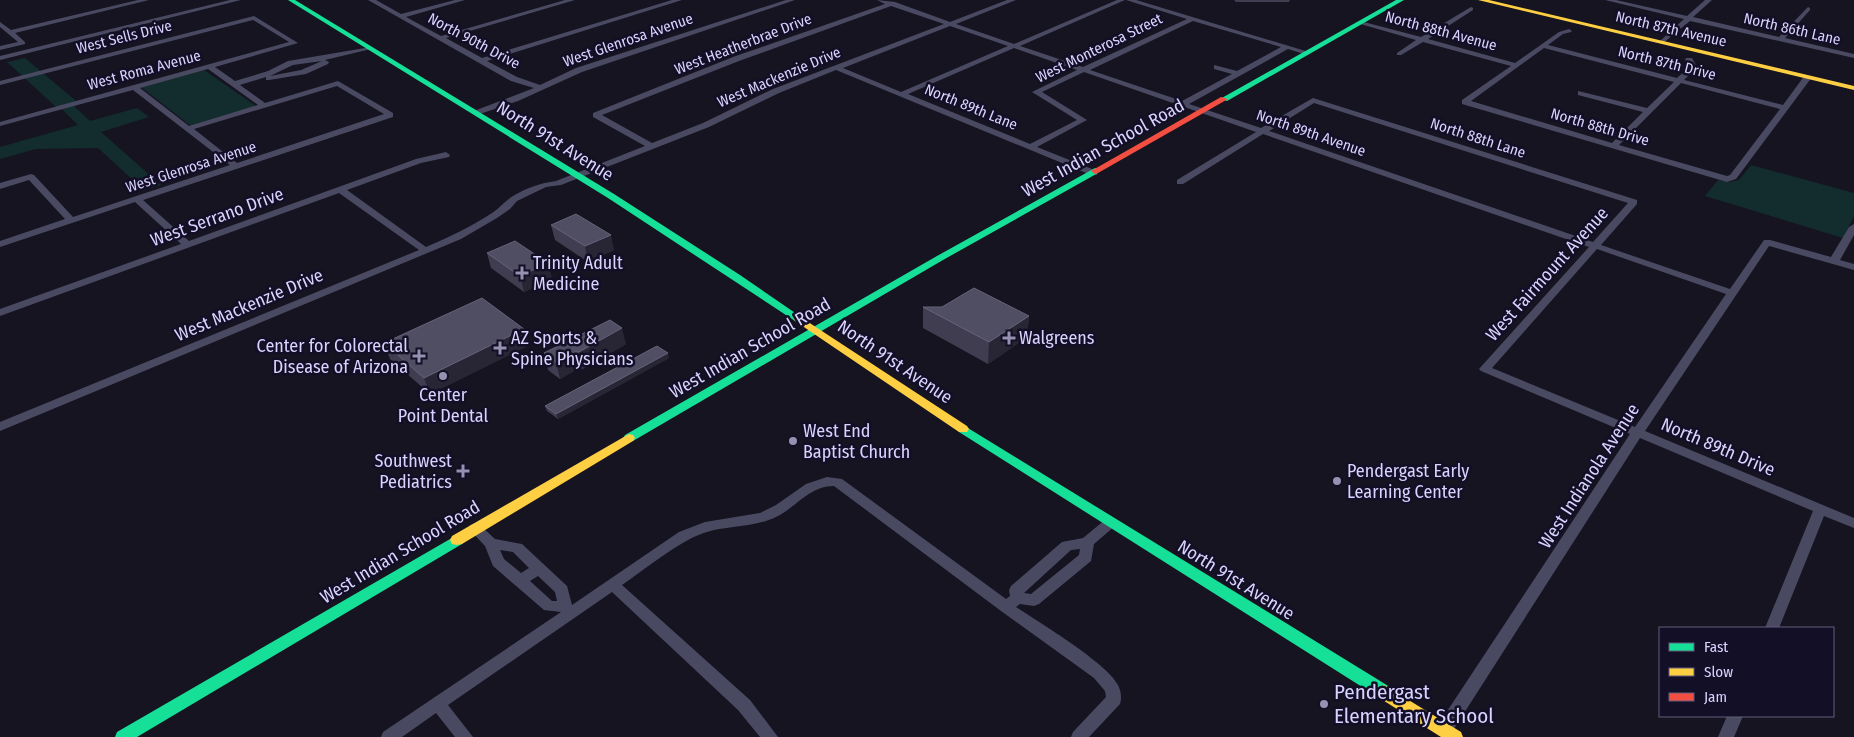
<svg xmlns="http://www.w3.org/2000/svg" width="1854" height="737" font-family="'Fira Sans Condensed',sans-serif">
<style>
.green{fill:#132c2d}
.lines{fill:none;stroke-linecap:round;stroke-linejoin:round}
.street{fill:#4a4962;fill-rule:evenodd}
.fast{fill:#16e098;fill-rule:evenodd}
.slow{fill:#ffcf43;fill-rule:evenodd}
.jam{fill:#f24e42;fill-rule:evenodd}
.wall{fill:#403d50}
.shaded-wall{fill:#282635}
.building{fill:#504e63;stroke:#66637b}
.poi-dot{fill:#9591b1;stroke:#130f26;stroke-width:2}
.labels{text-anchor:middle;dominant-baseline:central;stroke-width:5;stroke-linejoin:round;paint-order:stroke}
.far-street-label{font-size:15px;fill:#d9d4ff;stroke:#130f26}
.street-label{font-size:18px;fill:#d9d4ff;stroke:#130f26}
.poi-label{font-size:18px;fill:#d9d4ff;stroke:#130f26;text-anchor:start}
.near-poi-label{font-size:21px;fill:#d9d4ff;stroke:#130f26;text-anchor:start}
</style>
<rect width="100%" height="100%" fill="#161421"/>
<path class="green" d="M25 58 75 100V107L90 121 137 108 149 117 101 132 161 185 144 190 98 148 36 149 0 159V147L78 125 63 110 55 106 7 62Z
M204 70 256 106 191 126 141 87Z
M1751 165 1854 193V216L1843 238 1705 196 1718 180 1729 182 1739 180Z"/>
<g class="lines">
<path class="street" d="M138 0H149L15 33 25 42V44L0 50V46L18 42 0 27V22L11 30Z
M230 0H241L0 60V56Z
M368 0H376L401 14 455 0H465L406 17 441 36 565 0H575L446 38 482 58 672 0H682L487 61 517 77 540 85 576 68 786 0H795L582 72 518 101 477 115 473 113 474 111 534 88 511 81Z
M877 0 895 2 950 22 1007 0H1016L956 24 1014 44 1117 0H1125L1020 46 1083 67 1187 19 1126 0H1136L1309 52 1311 53 1307 55 1288 49 1189 104 1261 128 1313 98 1637 200V204L1601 245 1730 289 1764 240H1770L1831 257 1849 227 1854 224V235L1840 260 1854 264V270L1769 246 1645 431 1854 518V528L1824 516 1779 628H1765L1813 511 1640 438 1450 735 1444 737 1438 735 1436 730 1438 725 1630 434 1481 371 1479 369 1589 247 1263 134 1183 184H1177V180L1256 132 1084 72 1042 92 1087 120 1037 147 1097 171V175H1091L836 70 779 93 709 127 561 185 546 187 517 201 510 209 497 218 461 239 0 431V422L419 250 339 193 0 316V309L181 244 135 202 0 247V241L65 219 29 180 0 189V183L31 174 34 175 73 217 230 165 133 90 0 126V122L289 42 253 20 0 85V81L254 16 298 43 215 67 235 81 268 71 288 61 371 47V49L325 60 329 62 328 64 306 74 269 80H266V77L240 85 265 103 338 81 393 113V117L143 200 189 241 416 159 446 152 450 155 449 157 421 163 347 190 426 247C449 237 471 227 492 213 500 208 505 201 513 196 526 188 541 183 556 181L645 146 593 117V113L733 57 885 4ZM891 6 944 24 773 89 703 123 652 143 602 115 739 61ZM1193 21 1281 47 1237 71 1214 65V69L1232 74 1182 101 1090 70ZM950 26 1008 46 901 92 843 68ZM1014 48 1077 70 1032 92 1077 120 1030 144 908 94ZM322 61 301 70 270 76 293 65ZM208 69 258 105 189 126 140 88ZM337 86 384 114 237 163 194 129ZM1314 103 1628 203 1593 242 1269 131ZM1597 249 1726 294 1635 427 1492 368Z
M1605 0H1616L1687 16 1705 0H1712L1693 17 1779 37 1808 7 1810 8V10L1785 38 1854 54V58L1690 21 1662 44 1660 43V41L1684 19Z
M1471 7 1473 8V10L1428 39 1515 63 1559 32 1569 29 1572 31 1571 32 1563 34 1548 45 1677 78 1689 67 1685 60 1686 58H1692L1697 67 1684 80 1783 105 1805 75 1812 77 1736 179 1727 182 1462 104V100L1511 66 1423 42 1401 55H1397V53L1416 40 1357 23 1360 21 1421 37ZM1544 48 1674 82 1647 108 1578 91V95L1643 112 1612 143 1471 101ZM1681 83 1780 109 1730 175 1727 176 1619 145Z
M827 477 842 479 1006 599 1010 596 1009 590 1011 586 1062 542 1083 538 1106 519 1111 517 1116 519 1118 522 1116 525 1094 544 1091 561 1039 604 1034 606 1020 604 1016 607C1040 623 1107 663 1118 685 1121 691 1122 698 1120 704L1089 737H1071L1073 732 1106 697 1105 691 1094 678 1001 611 834 486C810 486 797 506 778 516 755 528 730 525 707 532 683 538 644 570 622 585L750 700 778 737H760L738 710 612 592 448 705 473 737H455L436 713 402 737H381L383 732 561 612 544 610 493 566 485 546 468 528 470 525 475 523 480 525 495 539 522 544 567 586 572 605 679 532 705 522 760 513 776 505 806 484ZM1080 549 1079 555 1031 594 1024 593 1071 550ZM500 550 513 552 529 568 521 573 504 559ZM538 576 555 592 557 601H552L530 581Z
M1727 716H1743L1734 737H1718Z"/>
<path class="fast" d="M288 0H295L614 194 740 275 804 319 799 322 795 321 608 198Z
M1396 0H1404L1227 101 1220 99Z
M1095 168 1098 169V173L943 260 633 441H625L623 438 625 435 937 256Z
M963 425 1390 687 1392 692 1390 697 1384 699 1378 697 959 432 957 429Z
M457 535 462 536 464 540 462 544 137 737H115L117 732Z"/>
<path class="slow" d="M1478 0H1489L1854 86V90Z
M799 316 967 426 969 429 967 432H959L795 321 794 319Z
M629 434 633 435 635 438 633 441 462 544 457 545 452 544 450 540 452 536Z
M1384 685 1461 732 1463 737H1441L1378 697 1376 692 1378 687Z"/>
<path class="jam" d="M1221 97 1228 99 1098 173 1095 174 1091 171Z"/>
</g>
<path class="wall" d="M1234 0H1290L1289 2H1236Z
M551 225 614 250 588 262 555 240Z
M487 253 552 278 524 292 491 268Z
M923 307 1029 316 1027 337 988 364 923 328Z
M524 329 529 345 430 394 390 359 384 343Z
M626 344 583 369 579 368 560 379 548 370 544 353Z
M669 358 558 419 547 411 545 406Z"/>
<path class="shaded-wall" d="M611 235 614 250 588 262 585 246Z
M548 263 552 278 524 292 520 276Z
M1029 316 1027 337 988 364 989 342Z
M622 328 626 344 583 369 579 352Z
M524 329 529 345 430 394 424 378Z
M575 352 579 368 560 379 556 362Z
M668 353 669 358 558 419 556 414Z"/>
<path class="building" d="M576 214 611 235 585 246 551 225Z
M515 241 548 263 520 276 487 253Z
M974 288 1029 316 989 342 923 307H942Z
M482 298 524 329 424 378 384 343Z
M610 320 622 328 579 352H575L556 362 544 353Z
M657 346 668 353 556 414 545 406Z"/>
<g class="poi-dot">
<path d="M519.5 265.5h5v5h5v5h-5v5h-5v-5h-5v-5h5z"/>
<path d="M1006.5 330.5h5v5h5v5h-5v5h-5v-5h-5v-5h5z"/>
<path d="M497.5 340.5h5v5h5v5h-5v5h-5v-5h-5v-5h5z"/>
<path d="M416.5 348.5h5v5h5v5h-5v5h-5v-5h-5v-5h5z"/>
<circle cx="443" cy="376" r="5"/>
<circle cx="793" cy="441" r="5"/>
<path d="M460.5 463.5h5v5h5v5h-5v5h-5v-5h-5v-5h5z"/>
<circle cx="1337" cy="481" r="5"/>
<circle cx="1324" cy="704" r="5"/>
</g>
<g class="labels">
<g class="far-street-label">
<text transform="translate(1671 29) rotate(13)">North 87th Avenue</text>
<text transform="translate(1792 29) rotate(13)">North 86th Lane</text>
<text transform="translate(1441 31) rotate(15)">North 88th Avenue</text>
<text transform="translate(124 37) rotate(-14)">West Sells Drive</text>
<text transform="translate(628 40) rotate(-19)">West Glenrosa Avenue</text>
<text transform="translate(474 41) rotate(28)">North 90th Drive</text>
<text transform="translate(743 44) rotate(-21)">West Heatherbrae Drive</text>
<text transform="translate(1099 48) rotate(-26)">West Monterosa Street</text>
<text transform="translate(1667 63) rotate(14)">North 87th Drive</text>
<text transform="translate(144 70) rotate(-15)">West Roma Avenue</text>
<text transform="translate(779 77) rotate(-23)">West Mackenzie Drive</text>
<text transform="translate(971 107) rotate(22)">North 89th Lane</text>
<text transform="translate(1600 127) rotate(16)">North 88th Drive</text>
<text transform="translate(1311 133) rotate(19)">North 89th Avenue</text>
<text transform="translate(1478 138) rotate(18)">North 88th Lane</text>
<text transform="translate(191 167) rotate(-18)">West Glenrosa Avenue</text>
</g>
<g class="street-label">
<text transform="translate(555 141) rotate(32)">North 91st Avenue</text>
<text transform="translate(1103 148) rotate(-29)">West Indian School Road</text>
<text transform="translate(217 217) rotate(-20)">West Serrano Drive</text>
<text transform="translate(1547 274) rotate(-48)">West Fairmount Avenue</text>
<text transform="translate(249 305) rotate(-23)">West Mackenzie Drive</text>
<text transform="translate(750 348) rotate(-30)">West Indian School Road</text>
<text transform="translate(895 362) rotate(34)">North 91st Avenue</text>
<text transform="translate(1718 447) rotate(23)">North 89th Drive</text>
<text transform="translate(1589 476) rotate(-57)">West Indianola Avenue</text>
<text transform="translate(400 552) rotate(-31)">West Indian School Road</text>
<text transform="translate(1236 580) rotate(32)">North 91st Avenue</text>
</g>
<g class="poi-label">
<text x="533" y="263">Trinity Adult<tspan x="533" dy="21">Medicine</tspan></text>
<text x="511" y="338">AZ Sports &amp;<tspan x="511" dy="21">Spine Physicians</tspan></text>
<text x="1019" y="338">Walgreens</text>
<text x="408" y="346" text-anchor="end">Center for Colorectal<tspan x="408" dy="21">Disease of Arizona</tspan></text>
<text x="443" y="395" text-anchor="middle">Center<tspan x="443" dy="21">Point Dental</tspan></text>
<text x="803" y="431">West End<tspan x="803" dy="21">Baptist Church</tspan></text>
<text x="452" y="461" text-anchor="end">Southwest<tspan x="452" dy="21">Pediatrics</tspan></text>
<text x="1347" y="471">Pendergast Early<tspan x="1347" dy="21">Learning Center</tspan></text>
</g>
<g class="near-poi-label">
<text x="1334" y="692">Pendergast<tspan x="1334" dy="24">Elementary School</tspan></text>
</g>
</g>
<rect x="1659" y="627" width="175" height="90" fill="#130f26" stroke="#625e7d"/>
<rect x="1669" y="643" width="25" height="8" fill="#16e098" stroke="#625e7d"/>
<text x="1704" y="652" font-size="15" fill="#d9d4ff">Fast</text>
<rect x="1669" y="668" width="25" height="8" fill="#ffcf43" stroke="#625e7d"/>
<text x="1704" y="677" font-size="15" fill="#d9d4ff">Slow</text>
<rect x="1669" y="693" width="25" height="8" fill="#f24e42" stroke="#625e7d"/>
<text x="1704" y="702" font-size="15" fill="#d9d4ff">Jam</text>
</svg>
